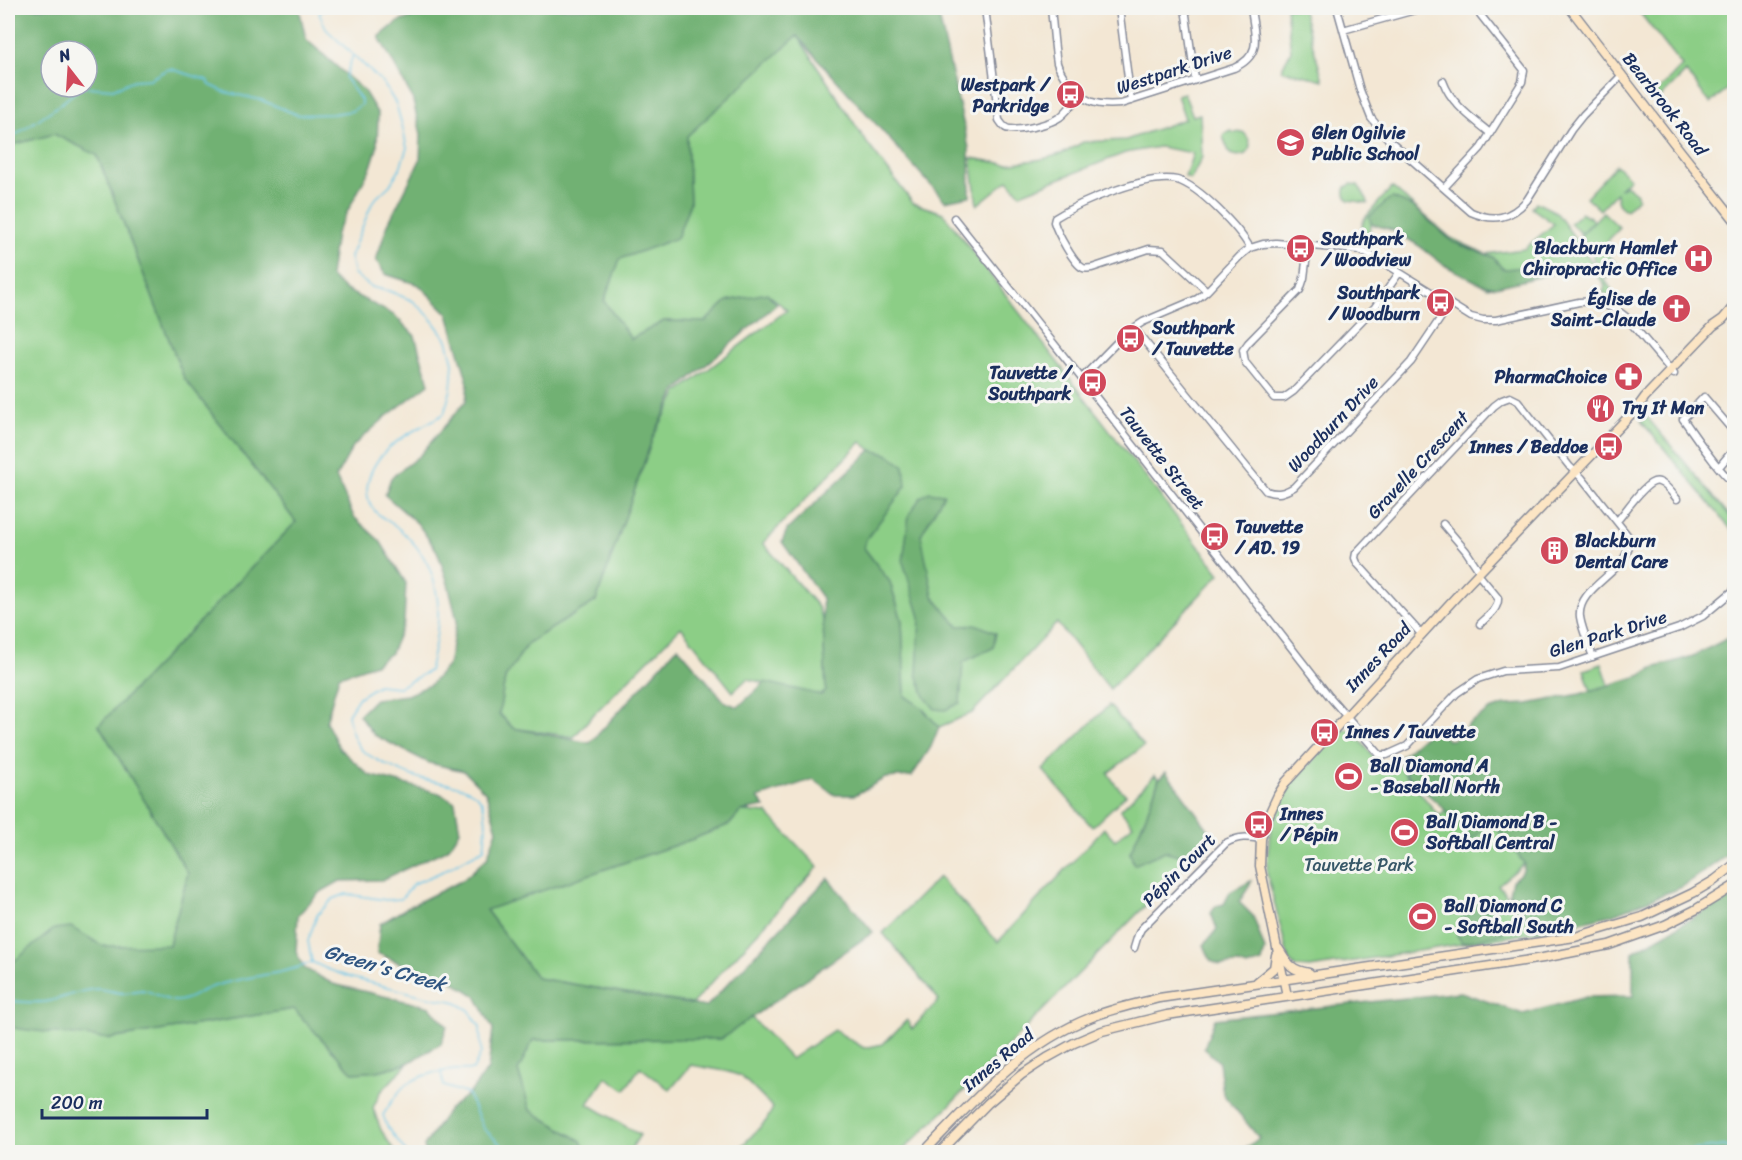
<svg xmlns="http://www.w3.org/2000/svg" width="1742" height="1160" font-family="Sriracha,sans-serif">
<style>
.green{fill:#8cce86;stroke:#547e72;stroke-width:1.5}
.forest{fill:#71b173;stroke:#467068;stroke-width:1.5;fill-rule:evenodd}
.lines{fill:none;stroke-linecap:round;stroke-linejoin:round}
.stream{stroke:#69c5e7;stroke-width:1.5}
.street-casing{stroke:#878b99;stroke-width:9}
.secondary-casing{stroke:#878b99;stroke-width:11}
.street{stroke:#fff;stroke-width:6}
.secondary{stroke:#fce5c4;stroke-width:8}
.labels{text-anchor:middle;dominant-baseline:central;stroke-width:6;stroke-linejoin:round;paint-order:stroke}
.street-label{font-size:18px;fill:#1b2f5e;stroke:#f6f6f2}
.poi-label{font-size:18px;font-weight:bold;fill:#1b2f5e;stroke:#f6f6f2;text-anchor:start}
.park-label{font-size:18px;fill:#375768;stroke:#f6f6f2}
.water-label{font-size:20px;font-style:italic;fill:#2e5480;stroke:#f6f6f2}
</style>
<rect width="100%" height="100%" fill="#f6f6f2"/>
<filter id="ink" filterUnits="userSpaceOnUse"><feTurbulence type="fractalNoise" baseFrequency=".0167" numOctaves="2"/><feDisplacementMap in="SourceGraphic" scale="12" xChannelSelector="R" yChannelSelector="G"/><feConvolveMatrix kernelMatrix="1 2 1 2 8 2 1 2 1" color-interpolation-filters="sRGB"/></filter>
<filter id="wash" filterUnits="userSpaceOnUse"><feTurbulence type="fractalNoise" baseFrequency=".008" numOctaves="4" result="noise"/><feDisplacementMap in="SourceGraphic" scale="24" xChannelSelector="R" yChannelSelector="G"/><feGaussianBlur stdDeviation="1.35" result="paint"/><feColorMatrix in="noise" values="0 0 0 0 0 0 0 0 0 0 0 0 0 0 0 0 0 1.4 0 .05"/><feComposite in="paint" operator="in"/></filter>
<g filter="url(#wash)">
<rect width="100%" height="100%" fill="#f3e7d4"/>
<path class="green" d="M1286 8H1302L1323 80 1281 70 1291 51Z
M1636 8H1734V84L1710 103 1686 72 1657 101 1653 96 1682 66Z
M797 35 867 143 913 203 943 213 1220 574 1110 689 1057 623 972 713 939 727 921 707 905 696 902 621 890 582 864 548 887 454 871 450 861 442 763 543 818 607 823 621 826 691 821 695 747 679 733 692 681 627 591 717 574 737 513 728 499 713 505 678 528 643 596 601 653 437 678 392 787 310 768 294 727 301 705 322 664 321 631 339 604 301 620 259 677 238 690 203 687 136Z
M1184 93 1193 116 1200 114 1202 157 1191 179 1185 177 1193 153 1159 147 1125 153 1020 194 1008 180 977 205 971 158 1006 164 1043 159 1064 153 1083 142 1126 140 1185 119 1177 95Z
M1232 131 1233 133 1243 132C1257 145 1248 161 1230 154L1223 137 1224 134Z
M54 134 97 155 184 378 296 522 99 725 188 873 164 964 110 1039 294 1009 353 1073 378 1071 408 1063 380 1093 373 1108 381 1130 395 1152H8V146Z
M1616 165 1630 178 1619 189 1626 185 1637 194 1638 198 1626 210C1617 205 1617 202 1616 193L1600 210 1586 197Z
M1351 184 1358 185 1367 199 1368 203 1348 200C1344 195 1344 192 1346 187Z
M1392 187 1451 238 1486 254 1524 249 1554 224 1532 208 1536 202 1556 212 1612 290 1613 297 1603 293 1605 285 1590 266 1488 287 1401 235 1373 221 1364 245 1358 243 1364 219Z
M1603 212 1620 228C1600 248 1600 247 1620 267L1607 279 1594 261 1592 253 1579 237Z
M1581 213 1588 217 1589 216 1593 221 1581 234 1570 223Z
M1646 416 1734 521V533L1641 421Z
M1602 664 1610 688 1592 694 1584 670Z
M1109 705 1144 746 1108 773 1115 784 1126 795 1092 827 1043 770Z
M1341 730H1351L1384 768 1394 760 1439 816 1446 811 1492 823 1525 863 1498 885 1538 932 1310 968 1296 967 1289 960 1267 874 1268 851 1271 826 1289 786Z
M1155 775 1159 779 1147 813 1130 853 1134 864 1165 851 1191 859 953 1102 901 1152H736L766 1121 773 1108 741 1076 725 1071 691 1065 670 1090 640 1067 625 1090 606 1077 588 1104 640 1135 629 1152H586L581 1141 530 1110 518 1071 533 1040 721 1039 751 1017 791 1059 834 1030 864 1048 883 1044 907 1020 912 1029 939 1000 883 933 939 877 998 942 1104 828 1115 840 1133 825 1120 810Z
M741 811 767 813 818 867 692 1004 537 978 486 910 693 839 730 824Z"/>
<path class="forest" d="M8 8H299L306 39 364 91 378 114 377 148 371 167 336 233 330 276 344 289 394 315 415 336 429 384 387 416 354 445 336 477 354 517 380 541 406 583 404 622 391 653 375 664 339 676 326 722 340 749 369 775 439 793 455 802 460 831 448 849 382 880 340 881 319 893 298 915 296 952 304 968 333 984 430 1007 447 1026 441 1044 408 1063 378 1071 353 1073 294 1009 109 1039C75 1034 41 1033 8 1027V966L54 929 71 927 103 946 169 945 188 873 99 725 296 522 184 378 97 155 54 134 8 146ZM51 51H87V87H51Z
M431 8H937L969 148 970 196 945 201 797 36 687 136 690 203 677 238 620 259 604 301 631 339 664 321 705 322 727 301 767 293 777 304 676 391 653 437 596 601 528 643 505 678 499 714 513 728 590 743 678 647 725 702 738 707 765 682 821 695 826 691 822 598 782 542 787 530 871 450 887 454 904 466 906 486 865 541 864 548 890 582 902 621 905 696 921 707 939 727 931 747 912 776 885 778 855 795H835L813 779 758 798 765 807 741 811 730 824 693 839 486 910 537 978 706 1007 828 878 873 932 721 1039 533 1040 518 1071 530 1110 581 1141 586 1152H425L424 1146 449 1109 470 1093 488 1069 493 1029 476 996 448 978 407 966 377 953 380 924 408 907 463 880 487 858 497 830 486 793 464 771 429 763 374 735 359 715 375 699 407 695 430 685 448 665 457 620 447 580 437 551 418 524 385 495 391 478 420 455 466 401 468 383 448 314 419 285 385 274 376 260 388 224 420 160 421 134 412 97 379 37 398 22 427 12Z
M1393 198 1414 207 1453 242 1493 257 1502 268 1506 269 1532 266 1539 270 1538 277 1496 287 1481 284 1444 265 1418 245 1395 231 1371 224 1369 217 1389 199Z
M929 492 944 494 921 535 933 596 958 626 978 625 996 633 993 648 963 662 960 703 945 710 935 709 925 697 917 674 920 617 903 562 909 515 920 498Z
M1734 635V850L1682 887 1611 915 1538 932 1509 893 1512 881 1523 871 1524 863 1493 823 1471 840C1462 829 1452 818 1442 807 1429 794 1401 777 1400 757L1429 732H1437L1448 740 1454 739 1469 724 1490 710 1505 705 1528 704 1580 694 1642 675 1653 668 1693 656Z
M1166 772 1214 837 1191 859 1165 851 1134 865 1130 853 1147 813 1159 779Z
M1251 881 1250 885 1239 902 1253 916 1265 950 1262 962 1247 967 1239 964 1220 965 1211 961 1204 945 1217 929 1211 913 1216 906 1224 904 1230 892Z
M1734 894V1152H1241L1259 1138 1223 1094 1219 1062 1204 1048 1215 1019 1461 992 1523 1014 1586 997 1633 996V952Z
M1474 904 1497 916 1503 933 1462 943 1457 935 1459 922 1474 908Z"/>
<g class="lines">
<path class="stream" d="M327 8 319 13 327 30 383 83 396 104 402 125 407 148 400 168 390 185 373 201 350 257 354 274 371 287 389 291 413 301 429 316 447 340 453 363 451 389 444 414C415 431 376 445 368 482 366 492 368 503 375 511 381 518 391 522 398 528 410 538 422 552 429 567 444 601 438 637 429 671L399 687 378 685 359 697 348 714C350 727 352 738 361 749 369 758 411 777 423 779 440 783 468 784 480 799 488 809 486 836 484 849L439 873 413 884 401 899 386 900 346 894 333 899 317 915 308 941 312 962 327 969 352 978 432 998 453 1001 469 1010 480 1027 481 1053 473 1070C450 1069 426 1072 407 1084 397 1091 390 1105 383 1115L387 1126 406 1152
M87 87 113 89 134 80 150 79 166 70 171 69 207 80 210 85 225 92 261 100 298 115 332 114 352 111 361 105V100L345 78 353 55
M8 140 58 106 80 88 86 87
M8 1001C21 1001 36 1004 49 1001 65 998 81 989 97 989 106 989 115 993 124 993 130 993 136 990 142 990 155 991 164 1002 177 1001 188 1001 197 993 206 989 240 975 279 977 312 962
M441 1072 444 1086 468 1094 483 1128 509 1152
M1684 1152 1693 1150 1724 1146 1734 1150"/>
</g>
</g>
<g filter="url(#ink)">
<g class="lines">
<defs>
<path id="street" d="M985 8 999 120C1002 124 1004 129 1010 129 1022 131 1050 124 1060 117 1068 111 1073 103 1079 95
M1051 8C1053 26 1054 45 1057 63 1059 70 1064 77 1068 83 1085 103 1096 106 1121 104L1234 68C1264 54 1254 35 1251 8
M1119 8 1131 101
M1185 8 1195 79
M1337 8 1360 90 1371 118 1389 140 1471 212C1494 222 1510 219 1527 200L1571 130 1583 115 1622 75
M1343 30 1422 8
M1443 81C1451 104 1472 118 1490 133
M1444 188 1481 148 1522 82 1524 70 1475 8
M954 218 1078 374 1329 696 1380 755H1387L1407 746 1457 693 1478 679 1503 671 1559 668 1679 628 1703 616 1734 590
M1308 246 1304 278 1300 290 1248 343 1243 350 1245 362 1274 398H1284L1294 391 1375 307 1399 273
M1207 291 1163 250 1149 249 1092 268C1090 268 1085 269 1083 268 1073 263 1057 232 1054 222L1055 218C1080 202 1148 173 1177 180 1199 186 1239 228 1250 248
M1134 328 1266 491C1278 495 1284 493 1294 487L1411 362 1450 304
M1082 378 1126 333 1143 322 1197 299 1207 291 1240 256 1250 248 1263 244 1276 243 1359 250 1378 259 1471 317 1483 320H1496L1579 302C1597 301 1611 305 1625 316L1674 374
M1734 432 1704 397 1683 419C1694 434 1720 474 1734 483
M1719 467 1734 449
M1617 521C1625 513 1647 477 1659 482 1666 484 1672 493 1677 499
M1443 524 1466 551 1480 572
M1478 574 1498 598C1499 609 1487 617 1480 624
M1422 635 1357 563 1355 558 1356 553 1494 406 1502 400 1510 397 1518 401 1570 467 1582 478 1629 537C1635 570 1576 585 1580 617 1582 630 1589 645 1593 657
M1134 948 1138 935 1141 929 1226 843C1239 836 1247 837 1261 839"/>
<path id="secondary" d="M1570 8 1674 143 1734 219
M1279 949C1288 964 1291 970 1309 973
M1257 982 1274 968 1276 955
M1287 996 1260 866 1261 839 1265 823 1278 795 1286 782 1467 585 1637 408 1645 397 1713 326 1723 319 1734 306
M924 1152C974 1100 1023 1044 1092 1017 1113 1008 1137 1004 1159 998L1575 937 1642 917 1693 893 1715 880 1734 865
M940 1152 988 1103 1021 1075 1047 1058 1074 1043 1102 1031 1167 1015 1543 958 1609 945 1665 925 1695 910 1734 886"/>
</defs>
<use href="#street" class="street-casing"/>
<use href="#secondary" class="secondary-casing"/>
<use href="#street" class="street"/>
<use href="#secondary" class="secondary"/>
</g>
</g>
<defs>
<symbol id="bus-disc" viewBox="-11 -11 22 22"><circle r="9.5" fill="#d1495b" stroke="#f6f6f2"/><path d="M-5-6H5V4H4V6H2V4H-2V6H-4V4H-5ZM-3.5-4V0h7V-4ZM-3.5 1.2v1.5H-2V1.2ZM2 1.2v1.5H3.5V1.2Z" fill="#fff"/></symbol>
<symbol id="school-disc" viewBox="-11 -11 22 22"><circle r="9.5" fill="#d1495b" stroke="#f6f6f2"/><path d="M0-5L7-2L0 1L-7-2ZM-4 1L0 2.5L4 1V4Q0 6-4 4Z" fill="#fff"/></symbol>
<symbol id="hospital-disc" viewBox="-11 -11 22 22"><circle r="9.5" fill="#d1495b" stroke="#f6f6f2"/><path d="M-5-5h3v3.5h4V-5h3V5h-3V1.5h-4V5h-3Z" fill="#fff"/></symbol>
<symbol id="church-disc" viewBox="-11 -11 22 22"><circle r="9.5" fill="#d1495b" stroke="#f6f6f2"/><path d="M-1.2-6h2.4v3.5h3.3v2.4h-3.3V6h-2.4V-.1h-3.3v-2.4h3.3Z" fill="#fff"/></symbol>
<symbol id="pharmacy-disc" viewBox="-11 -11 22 22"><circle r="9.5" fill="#d1495b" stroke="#f6f6f2"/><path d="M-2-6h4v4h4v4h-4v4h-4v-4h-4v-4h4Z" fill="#fff"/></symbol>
<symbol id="restaurant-disc" viewBox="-11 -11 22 22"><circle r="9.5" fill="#d1495b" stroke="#f6f6f2"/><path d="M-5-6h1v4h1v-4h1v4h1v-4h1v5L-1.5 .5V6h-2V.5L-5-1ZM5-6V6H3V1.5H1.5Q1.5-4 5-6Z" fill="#fff"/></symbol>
<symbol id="building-disc" viewBox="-11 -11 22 22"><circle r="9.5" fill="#d1495b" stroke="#f6f6f2"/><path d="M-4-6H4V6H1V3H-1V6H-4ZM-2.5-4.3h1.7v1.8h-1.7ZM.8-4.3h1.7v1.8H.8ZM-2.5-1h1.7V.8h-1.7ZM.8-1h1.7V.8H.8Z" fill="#fff"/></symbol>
<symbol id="stadium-disc" viewBox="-11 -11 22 22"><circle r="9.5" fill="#d1495b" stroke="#f6f6f2"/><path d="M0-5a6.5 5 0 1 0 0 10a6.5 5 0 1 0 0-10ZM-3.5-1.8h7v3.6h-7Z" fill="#fff"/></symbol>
</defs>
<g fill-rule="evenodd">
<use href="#bus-disc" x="1054" y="78" width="33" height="33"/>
<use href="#school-disc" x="1274" y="126" width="33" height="33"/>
<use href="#bus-disc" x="1284" y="232" width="33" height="33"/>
<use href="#hospital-disc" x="1682" y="242" width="33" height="33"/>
<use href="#bus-disc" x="1424" y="286" width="33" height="33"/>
<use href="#church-disc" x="1660" y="292" width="33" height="33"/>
<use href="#bus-disc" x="1114" y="322" width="33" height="33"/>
<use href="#pharmacy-disc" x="1612" y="360" width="33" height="33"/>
<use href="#bus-disc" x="1076" y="366" width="33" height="33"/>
<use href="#restaurant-disc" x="1584" y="392" width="33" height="33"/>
<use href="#bus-disc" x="1592" y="430" width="33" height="33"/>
<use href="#bus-disc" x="1198" y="520" width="33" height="33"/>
<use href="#building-disc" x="1538" y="534" width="33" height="33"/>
<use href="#bus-disc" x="1308" y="716" width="33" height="33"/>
<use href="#stadium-disc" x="1332" y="760" width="33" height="33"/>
<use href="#bus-disc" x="1242" y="808" width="33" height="33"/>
<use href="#stadium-disc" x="1388" y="816" width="33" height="33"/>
<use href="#stadium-disc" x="1406" y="900" width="33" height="33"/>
</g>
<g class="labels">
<g class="street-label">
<text transform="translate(1174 70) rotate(-18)">Westpark Drive</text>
<text transform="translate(1665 104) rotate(52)">Bearbrook Road</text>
<text transform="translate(1333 424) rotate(-47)">Woodburn Drive</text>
<text transform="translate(1162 458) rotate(52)">Tauvette Street</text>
<text transform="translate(1418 465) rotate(-47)">Gravelle Crescent</text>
<text transform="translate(1608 634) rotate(-17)">Glen Park Drive</text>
<text transform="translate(1378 657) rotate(-47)">Innes Road</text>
<text transform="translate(1179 870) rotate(-45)">Pépin Court</text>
<text transform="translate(998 1060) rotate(-40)">Innes Road</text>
</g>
<g class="poi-label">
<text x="1049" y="85" text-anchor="end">Westpark /<tspan x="1049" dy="21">Parkridge</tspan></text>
<text x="1312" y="133">Glen Ogilvie<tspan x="1312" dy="21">Public School</tspan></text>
<text x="1321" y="239">Southpark<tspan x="1321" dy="21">/ Woodview</tspan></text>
<text x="1677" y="248" text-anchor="end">Blackburn Hamlet<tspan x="1677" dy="21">Chiropractic Office</tspan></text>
<text x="1420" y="293" text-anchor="end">Southpark<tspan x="1420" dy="21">/ Woodburn</tspan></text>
<text x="1656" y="299" text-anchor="end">Église de<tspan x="1656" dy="21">Saint-Claude</tspan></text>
<text x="1152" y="328">Southpark<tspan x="1152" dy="21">/ Tauvette</tspan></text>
<text x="1071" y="373" text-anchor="end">Tauvette /<tspan x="1071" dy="21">Southpark</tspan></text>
<text x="1607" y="377" text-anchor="end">PharmaChoice</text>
<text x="1622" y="408">Try It Man</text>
<text x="1588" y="447" text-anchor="end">Innes / Beddoe</text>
<text x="1235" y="527">Tauvette<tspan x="1235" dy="21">/ AD. 19</tspan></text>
<text x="1575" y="541">Blackburn<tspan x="1575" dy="21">Dental Care</tspan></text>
<text x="1346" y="732">Innes / Tauvette</text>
<text x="1370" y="766">Ball Diamond A<tspan x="1370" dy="21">- Baseball North</tspan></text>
<text x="1280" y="814">Innes<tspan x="1280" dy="21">/ Pépin</tspan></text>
<text x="1426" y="822">Ball Diamond B -<tspan x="1426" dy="21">Softball Central</tspan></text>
<text x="1444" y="906">Ball Diamond C<tspan x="1444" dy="21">- Softball South</tspan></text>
</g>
<g class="park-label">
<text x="1359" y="865">Tauvette Park</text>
</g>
<g class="water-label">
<text transform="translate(385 968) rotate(16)">Green's Creek</text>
</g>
</g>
<rect width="1742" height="1160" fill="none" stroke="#f6f6f2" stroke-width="30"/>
<g transform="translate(69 69) rotate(343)"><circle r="28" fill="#f6f6f2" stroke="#9ea6b7" stroke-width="1.5"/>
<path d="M0-4.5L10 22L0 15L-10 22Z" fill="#d1495b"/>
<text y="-9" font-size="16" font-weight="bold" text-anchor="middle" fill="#1b2f5e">N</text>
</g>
<path d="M42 1109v9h165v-9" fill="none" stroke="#1b2f5e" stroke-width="3"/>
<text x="51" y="1109" font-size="18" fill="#1b2f5e" stroke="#f6f6f2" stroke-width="4.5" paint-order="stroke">200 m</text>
</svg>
